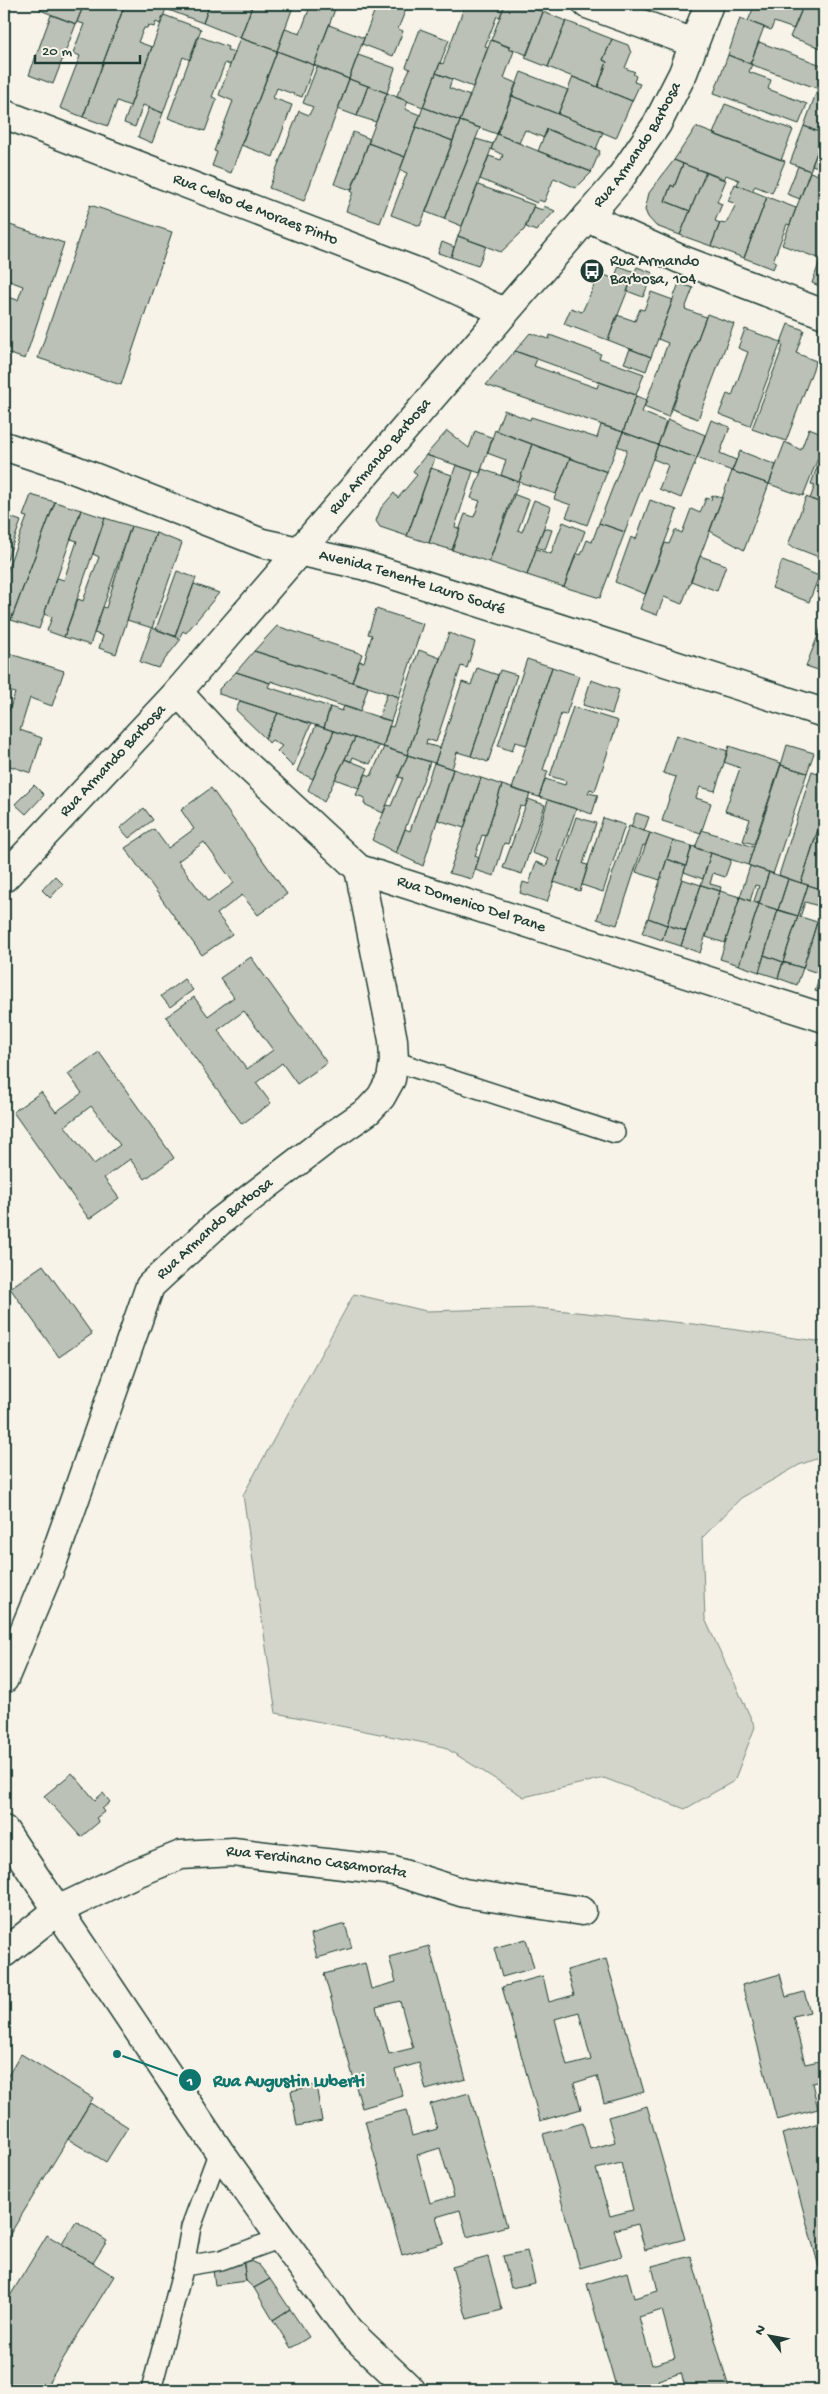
<svg xmlns="http://www.w3.org/2000/svg" width="828" height="2394" font-family="'Gochi Hand',sans-serif">
<style>
.green{fill:#d3d5ca;stroke:#79897f}
.building{fill:#bbc1b6;stroke:#1f3d34;fill-rule:evenodd}
.lines{fill:none;stroke-linecap:round;stroke-linejoin:round}
.service-casing{stroke:#1f3d34;stroke-width:22}
.minor-casing{stroke:#1f3d34;stroke-width:31}
.tertiary-casing{stroke:#1f3d34;stroke-width:31}
.service{stroke:#f7f3e8;stroke-width:19}
.minor{stroke:#f7f3e8;stroke-width:28}
.tertiary{stroke:#f7f3e8;stroke-width:28}
.labels{text-anchor:middle;dominant-baseline:central;stroke-width:4;stroke-linejoin:round;paint-order:stroke}
.street-label{font-size:16px;fill:#1f3d34;stroke:#f7f3e8}
.poi-label{font-size:16px;fill:#1f3d34;stroke:#f7f3e8;text-anchor:start}
.leader{fill:none;stroke:#0f766e;stroke-width:2}
.callout-dot{fill:#0f766e;stroke:#f7f3e8;stroke-width:2}
.mark-label{font-size:15px;text-anchor:middle;font-weight:bold;fill:#fff}
.callout-label{font-size:18px;text-anchor:middle;font-weight:bold;fill:#0f766e;stroke:#f7f3e8;stroke-width:4;stroke-linejoin:round;paint-order:stroke}
</style>
<rect width="100%" height="100%" fill="#f7f3e8"/>
<filter id="ink" filterUnits="userSpaceOnUse"><feTurbulence type="fractalNoise" baseFrequency=".02" numOctaves="2"/><feDisplacementMap in="SourceGraphic" scale="10" xChannelSelector="R" yChannelSelector="G"/><feConvolveMatrix kernelMatrix="1 2 1 2 8 2 1 2 1" color-interpolation-filters="sRGB"/></filter>
<g filter="url(#ink)">
<path class="green" d="M354 1294 426 1311 537 1308 693 1324 824 1342V1456L799 1465 741 1498 702 1538 705 1619 755 1727 734 1781 685 1809 604 1778 524 1797 444 1747 276 1713 243 1495Z"/>
<path class="building" d="M4 4H13L10 10 4 8Z
M42 4H84L76 24 40 10Z
M84 4H125L83 117 60 108 80 56 73 53 84 24 77 22Z
M125 4H151L166 9 160 24 156 22 154 27 148 25 147 28H144L138 42 152 47 130 106 117 101 108 126 83 117Z
M151 4H168L166 9Z
M168 4H210L203 23 166 9Z
M210 4H253L240 38 203 23Z
M253 4H294L277 51 240 38Z
M311 4H337L314 65 277 51 285 29 300 34Z
M358 4H377L375 10Z
M377 4H408L398 29 403 31 393 56 362 44Z
M463 4H505L500 17 497 16 485 46 488 47 473 87 436 73 440 63 443 64 465 5Z
M505 4H521L543 12 527 55 491 40Z
M755 4H804L794 29 774 22 771 30 748 21Z
M804 4H824V49L790 37Z
M543 12 566 21 548 67 525 58Z
M51 15 76 24 53 84 29 75Z
M164 15 201 29 190 60 183 57 163 113 143 105 135 127 124 123Z
M740 18 764 27 750 64 728 55Z
M566 21 612 39 603 60 607 62 598 87 548 67Z
M329 25 364 38 349 79 314 65Z
M420 29 449 40 423 107 396 97 410 69 406 67Z
M198 36 228 47 227 50 235 52 230 65 225 63 212 97 217 99 205 131 168 118Z
M240 38 277 51 231 173 212 166 217 152 214 151 233 101 219 95Z
M612 39 628 45 631 53 625 68 635 72 633 74 636 76 634 82 640 84 632 101 598 87 607 62 603 60Z
M491 40 510 47 508 49 514 51 504 78 516 83 497 134 460 121Z
M759 42 824 66V75L819 89 750 64Z
M277 51 314 65 302 97 277 88 273 98 292 105 273 157 241 145Z
M358 55 395 68 387 93 349 79Z
M728 55 752 64 749 72 771 80 768 89 807 104 799 124 714 93Z
M317 67 349 79 304 201 269 188 299 111 309 115 313 107 303 103Z
M521 72 568 90 558 114 512 96Z
M436 73 452 79 449 88 470 96 460 121 423 107Z
M573 77 632 101 616 138 558 114Z
M349 79 368 86 357 116 338 109Z
M368 86 387 93 376 122 357 116Z
M818 88 824 91V134L804 126Z
M387 93 408 101 405 109 420 115 405 157 368 143Z
M512 96 603 132 596 149 547 129 544 138 525 130 519 143 497 134Z
M725 104 793 130 781 160 713 134Z
M423 107 460 121 453 141 416 127Z
M149 108 163 113 152 143 138 137Z
M460 121 480 128 444 219 426 212Z
M804 126 824 134 810 171 790 163Z
M416 127 453 141 420 226 391 215 407 173 400 170Z
M696 127 785 161 772 193 755 186 752 191 737 185 739 180 726 175 724 180 674 160Z
M547 129 600 151 591 172 538 151Z
M353 132 370 139 351 190 334 184Z
M497 134 538 151 592 172 576 188 554 178 544 202 539 200 537 203 480 179 489 156 501 160 503 155 491 149Z
M824 134V169L812 165Z
M476 139 493 144 462 226 444 219Z
M368 143 405 157 380 223 346 211 353 192H351Z
M674 160 683 164 674 187 671 185 665 201 690 211 680 235 656 226 648 217 645 210 649 193Z
M683 164 706 172 690 211 665 201 671 185 674 187Z
M798 166 810 171 800 199 787 194Z
M706 172 726 180 717 202 722 204 715 221 720 223 711 246 680 235Z
M810 172 824 177V250L821 259 782 245Z
M735 184 767 197 744 258 711 246 720 223 726 224 736 204 728 201Z
M478 185 534 205 524 230 501 252 458 236Z
M767 197 796 208 790 225 787 224 773 261 776 262 773 269 744 258Z
M90 205 172 232 121 385 38 358Z
M544 206 555 211 536 231 526 227 533 207 543 210Z
M4 223 64 243 25 359 4 352V296L18 300 23 286 4 279Z
M458 236 486 246 478 266 451 257Z
M442 242 454 247 451 257 438 253Z
M824 250V288L812 283Z
M619 266 635 272 608 340 564 324 571 308 582 312 600 273 614 279Z
M637 267 653 273 643 297 627 291Z
M679 283 693 288 685 309 706 317 668 417 644 407 668 343 658 339Z
M651 292 673 300 651 357 608 340 617 315 635 321 640 309 644 310Z
M707 314 734 324 698 419 672 409Z
M788 324 804 330 796 353 816 361 786 441 752 429 783 346 780 345Z
M745 329 781 342 750 426 719 414 727 394 732 396 748 352 738 348Z
M530 333 549 339 550 335 601 354 599 358 644 374 636 395 515 351Z
M630 349 651 357 646 371 624 363Z
M515 351 537 359 534 366 597 388 599 382 636 395 623 432 486 385Z
M636 396 647 400 642 412 666 422 658 445 623 432Z
M504 410 530 420 531 417 597 438 601 425 623 432 607 472 496 431Z
M668 419 705 435 697 458 658 445Z
M711 420 730 427 720 453 736 460 732 471 697 458Z
M809 428 824 434V448L820 458H818L803 496 769 484 785 442 801 450Z
M495 430 532 444 519 482 501 475 506 460 487 453Z
M447 431 469 448 475 431 493 438 480 473 426 455Z
M623 432 658 445 625 532 599 523 627 450 617 446Z
M532 444 570 458 556 494 519 482Z
M658 445 697 458 681 498 659 489 668 465 653 459Z
M824 448V504L810 499 815 485 811 484Z
M740 451 776 465 769 484 732 471Z
M426 455 435 458 407 536 380 527 376 521 381 508 394 493 398 498 417 475 413 471Z
M570 458 607 472 587 525 566 517 571 505 554 499Z
M456 465 473 471 455 527 460 529 452 550 429 543Z
M431 468 452 475 429 543 407 536Z
M482 469 519 482 489 562 452 550 465 514 474 517 480 501 471 498Z
M732 471 769 484 744 550 710 531Z
M513 494 529 500 518 530 522 532 534 500 551 507 527 575 489 562Z
M31 495 55 502 11 620 4 617V578L27 517 23 516Z
M712 495 722 498 682 604 664 597 657 615 640 609 665 543 669 544 675 530 682 533 691 509 700 513 706 498 711 500Z
M806 497 824 504V559L788 545Z
M650 500 677 510 645 594 615 582 631 537 636 539Z
M55 502 81 510 39 629 11 620Z
M81 510 105 518 64 637 47 631 52 617 44 614 57 578 64 580 77 541 71 539Z
M4 515 21 521 4 568Z
M105 518 131 526 90 645 64 637 78 599 83 601 99 557 93 554Z
M563 522 585 531 564 587 527 575 536 549 551 554Z
M599 523 625 532 600 598 564 587 576 553 581 555 587 540 592 542Z
M131 526 156 533 116 654 99 648 103 636 94 633 103 607 106 608Z
M544 528 552 530 545 550 536 547Z
M156 533 182 543 152 628 127 620Z
M700 556 726 565 717 591 691 581Z
M782 561 819 576 809 602 772 588Z
M177 571 196 578 175 636 156 629Z
M194 584 219 593 186 633 183 631 179 638 175 636Z
M376 609 423 624 399 697 352 682 359 661 364 662 372 635 368 634Z
M824 620V672L806 666Z
M277 626 362 654 352 682 254 651Z
M152 628 181 639 158 668 140 662Z
M449 633 475 642 467 668 461 666 436 742 427 739 426 744 440 748 435 763 407 755Z
M419 650 440 658 407 755 383 747 389 726 393 727Z
M254 651 368 687 360 712 271 681 270 683 236 672Z
M4 652 64 671 52 706 30 698 20 730 42 738 31 773 4 764V725L15 693 4 690Z
M527 659 552 667 527 745 515 742 512 751 498 746Z
M552 667 579 676 566 715 561 714 543 770 548 771 539 797 512 789Z
M477 668 498 675 471 756 457 752 452 769 435 763 462 682 471 685Z
M500 670 517 675 488 762 471 756Z
M236 672 270 683 268 687 330 707 324 728 219 694V689Z
M591 680 619 690 612 714 583 705Z
M387 693 399 697 391 721 379 718Z
M240 701 278 713 265 738 236 710Z
M344 706 391 721 383 747 324 728 330 707 342 711Z
M573 707 618 721 595 791 590 789 588 793 598 795 592 814 539 797 545 779 565 785 566 781 550 776Z
M278 713 311 724 293 767 277 751 282 746 272 740 269 743 265 738Z
M316 725 334 731 313 779 297 771Z
M334 731 355 738 324 802 308 790Z
M676 735 728 751 715 791 700 787 696 798 711 803 701 833 662 821 676 777 663 773Z
M355 738 379 746 370 764 353 757 351 762 345 759Z
M787 745 814 753 807 773 781 765Z
M729 746 781 763 754 844 743 841 750 819 725 811 740 768 724 762Z
M384 747 408 755 383 813 364 804 365 798 356 795 366 774 371 776Z
M408 755 430 762 396 853 372 840 387 805 391 806 403 778 398 777Z
M345 759 368 768 359 788 335 779Z
M824 761V810L801 883 779 875 812 771 820 774Z
M434 763 453 769 423 866 396 853 405 829 410 831Z
M781 765 807 773 773 874 748 865Z
M453 769 481 778 464 828 438 820Z
M481 778 502 785 486 836 482 835 475 856 479 858 472 879 449 873Z
M34 785 44 795 26 814 15 804Z
M502 785 530 794 525 807 520 806 508 844 504 843 494 876 475 870Z
M211 788 287 894 258 915 242 895 217 914 232 934 202 955 125 848 154 829 168 848 194 829 181 810ZM204 842 234 883 208 902 178 861Z
M528 799 545 805 522 874 503 868Z
M548 800 576 809 558 861 561 862 547 902 520 893 523 882 529 884 536 862 546 866 549 859 532 853Z
M144 808 153 820 129 838 120 828Z
M636 813 649 817 644 831 631 827Z
M576 817 596 823 583 864 588 865 580 891 554 882Z
M603 818 625 825 603 892 582 885Z
M821 821 824 823V890L801 883Z
M629 826 650 833 645 846 643 845 617 925 597 919Z
M702 830 754 847 748 865 695 848Z
M650 833 673 841 660 880 636 872Z
M673 841 692 846 686 866 667 859Z
M692 846 711 853 703 879 684 872Z
M711 853 731 860 725 877 713 873 710 884 721 887 720 891 701 885Z
M667 859 686 866 667 925 648 918Z
M750 866 769 872 759 903 754 901 759 886 755 885 750 901 740 897Z
M769 872 788 879 778 910 759 904Z
M55 876 63 884 50 898 42 890Z
M682 879 701 885 686 931 667 925Z
M788 879 808 885 798 916 778 910Z
M701 885 720 891 700 953 681 946Z
M808 885 824 890V898L822 907 805 902 800 917 798 916Z
M720 891 740 897 725 943 706 937Z
M740 897 759 904 739 965 720 959Z
M759 904 778 910 759 972 739 965Z
M821 909 824 910V925L817 922Z
M778 910 798 916 783 962 764 955Z
M798 916 817 922 803 968 783 962Z
M648 918 667 925 662 940 642 933Z
M817 922 824 925V963L821 974 803 968Z
M667 925 686 931 681 946 662 940Z
M764 955 783 962 778 978 759 972Z
M251 957 327 1063 297 1084 282 1063 256 1083 271 1103 242 1124 166 1017 194 997 208 1016 234 997 220 978ZM244 1011 273 1050 247 1069 218 1030Z
M783 962 803 968 797 985 778 978Z
M821 974 824 975V994L815 991Z
M184 979 193 990 170 1007 161 996Z
M99 1052 174 1158 145 1179 130 1159 104 1178 119 1198 89 1219 13 1112 41 1092 56 1112 82 1093 68 1074ZM91 1106 120 1145 94 1164 65 1126Z
M43 1265 92 1334 59 1357 10 1288Z
M72 1773 95 1800 103 1793 110 1802 102 1809 104 1812 96 1818 99 1822 81 1837 44 1796Z
M345 1924 352 1948 317 1958 311 1934Z
M526 1939 534 1968 502 1977 494 1948Z
M429 1946 466 2079 426 2090 419 2063 395 2070 403 2096 362 2108 324 1974 365 1963 371 1989 396 1982 389 1957ZM400 2001 413 2048 389 2054 376 2007Z
M606 1959 644 2092 604 2103 597 2076 574 2083 581 2109 540 2121 502 1987 543 1976 549 2002 574 1995 567 1970ZM579 2012 591 2060 567 2066 555 2019Z
M780 1974 786 1997 804 1992 810 2012 793 2016 805 2064 824 2060V2080L812 2083 818 2109 777 2120 742 1985Z
M21 2054 93 2098 4 2244V2082Z
M316 2085 322 2121 297 2126 291 2091Z
M469 2093 507 2226 467 2237 460 2210 436 2217 444 2243 402 2255 365 2121 406 2110 412 2136 437 2129 430 2104ZM440 2148 454 2196 430 2203 417 2155Z
M90 2103 128 2127 106 2162 68 2139Z
M647 2106 685 2239 645 2250 638 2224 614 2230 622 2256 580 2268 543 2134 583 2123 590 2149 615 2142 608 2117ZM621 2163 633 2210 610 2216 596 2169Z
M822 2122 824 2131V2266L819 2267 782 2134Z
M76 2221 107 2241 93 2263 62 2244Z
M47 2235 114 2276 44 2390H4V2306Z
M527 2251 535 2283 511 2288 503 2256Z
M691 2256 729 2388 721 2390H686L681 2373 658 2380 661 2390H617L587 2284 627 2272 634 2298 658 2291 652 2266ZM662 2310 675 2358 652 2365 639 2317Z
M488 2257 502 2310 467 2319 452 2267Z
M243 2258 259 2265 270 2279 254 2288 246 2281Z
M243 2258 246 2281 215 2285 212 2262Z
M270 2279 290 2309 273 2320 254 2288Z
M290 2309 309 2337 291 2348 273 2320Z"/>
<g class="lines">
<defs>
<path id="service" d="M394 1061 615 1133
M184 2266 221 2260 281 2238
M151 2390 184 2266 191 2227 219 2151"/>
<g id="minor">
<path d="M587 4 694 43"/>
<path id="s1" d="M4 114 425 275 504 312"/>
<path d="M587 217 680 259 824 314"/>
<path id="s2" d="M4 446 73 469 262 543 362 565 824 713"/>
<path id="s3" d="M178 692 237 756 359 869 824 1018"/>
<path id="s4" d="M4 878 178 692 619 180 657 124 683 73 709 4"/>
<path id="s5" d="M4 1679 52 1564 150 1286 219 1222 326 1140 368 1111 381 1097 391 1079 394 1061 393 1040 359 869"/>
<path id="s6" d="M4 1953 58 1910 129 1876 181 1855 233 1852 394 1871 464 1893 582 1911"/>
</g>
<path id="tertiary" d="M4 1830 219 2151 281 2238 349 2331 411 2390"/>
</defs>
<use href="#service" class="service-casing"/>
<use href="#minor" class="minor-casing"/>
<use href="#tertiary" class="tertiary-casing"/>
<use href="#service" class="service"/>
<use href="#minor" class="minor"/>
<use href="#tertiary" class="tertiary"/>
</g>
</g>
<defs>
<symbol id="bus-disc" viewBox="-11 -11 22 22"><circle r="9.5" fill="#1f3d34" stroke="#f7f3e8"/><path d="M-5-6H5V4H4V6H2V4H-2V6H-4V4H-5ZM-3.5-4V0h7V-4ZM-3.5 1.2v1.5H-2V1.2ZM2 1.2v1.5H3.5V1.2Z" fill="#fff"/></symbol>
</defs>
<g fill-rule="evenodd">
<use href="#bus-disc" x="578" y="257" width="28" height="28"/>
</g>
<g class="labels">
<g class="street-label">
<text stroke="none"><textPath href="#s4" startOffset="970">Rua Armando Barbosa</textPath></text>
<text stroke="none"><textPath href="#s1" startOffset="269">Rua Celso de Moraes Pinto</textPath></text>
<text stroke="none"><textPath href="#s4" startOffset="565">Rua Armando Barbosa</textPath></text>
<text stroke="none"><textPath href="#s2" startOffset="431">Avenida Tenente Lauro Sodré</textPath></text>
<text stroke="none"><textPath href="#s4" startOffset="160">Rua Armando Barbosa</textPath></text>
<text stroke="none"><textPath href="#s3" startOffset="371">Rua Domenico Del Pane</textPath></text>
<text stroke="none"><textPath href="#s5" startOffset="506">Rua Armando Barbosa</textPath></text>
<text stroke="none"><textPath href="#s6" startOffset="340">Rua Ferdinano Casamorata</textPath></text>
</g>
<g class="poi-label">
<text x="610" y="262">Rua Armando<tspan x="610" dy="18">Barbosa, 104</tspan></text>
</g>
</g>
<path class="leader" d="M117 2054L190 2080"/>
<g class="callout-dot">
<circle cx="117" cy="2054" r="5"/>
<circle cx="190" cy="2080" r="12"/>
</g>
<g class="mark-label">
<text x="190" y="2085">1</text>
</g>
<g class="callout-label">
<text x="289" y="2086">Rua Augustin Luberti</text>
</g>
<rect width="828" height="2394" fill="none" stroke="#f7f3e8" stroke-width="20"/>
<rect x="10" y="10" width="808" height="2374" fill="none" stroke="#1f3d34" stroke-width="2" filter="url(#ink)"/>
<g transform="translate(770 2336) rotate(302)" stroke="#f7f3e8" stroke-width="4" paint-order="stroke">
<path d="M0-4L9 19L0 12L-9 19Z" fill="#1f3d34"/>
<text y="-8" font-size="14" font-weight="bold" text-anchor="middle" fill="#1f3d34">N</text>
</g>
<path d="M35 55v8h105v-8" fill="none" stroke="#1f3d34" stroke-width="2.5"/>
<text x="42" y="55" font-size="15" fill="#1f3d34" stroke="#f7f3e8" stroke-width="4" paint-order="stroke">20 m</text>
</svg>
